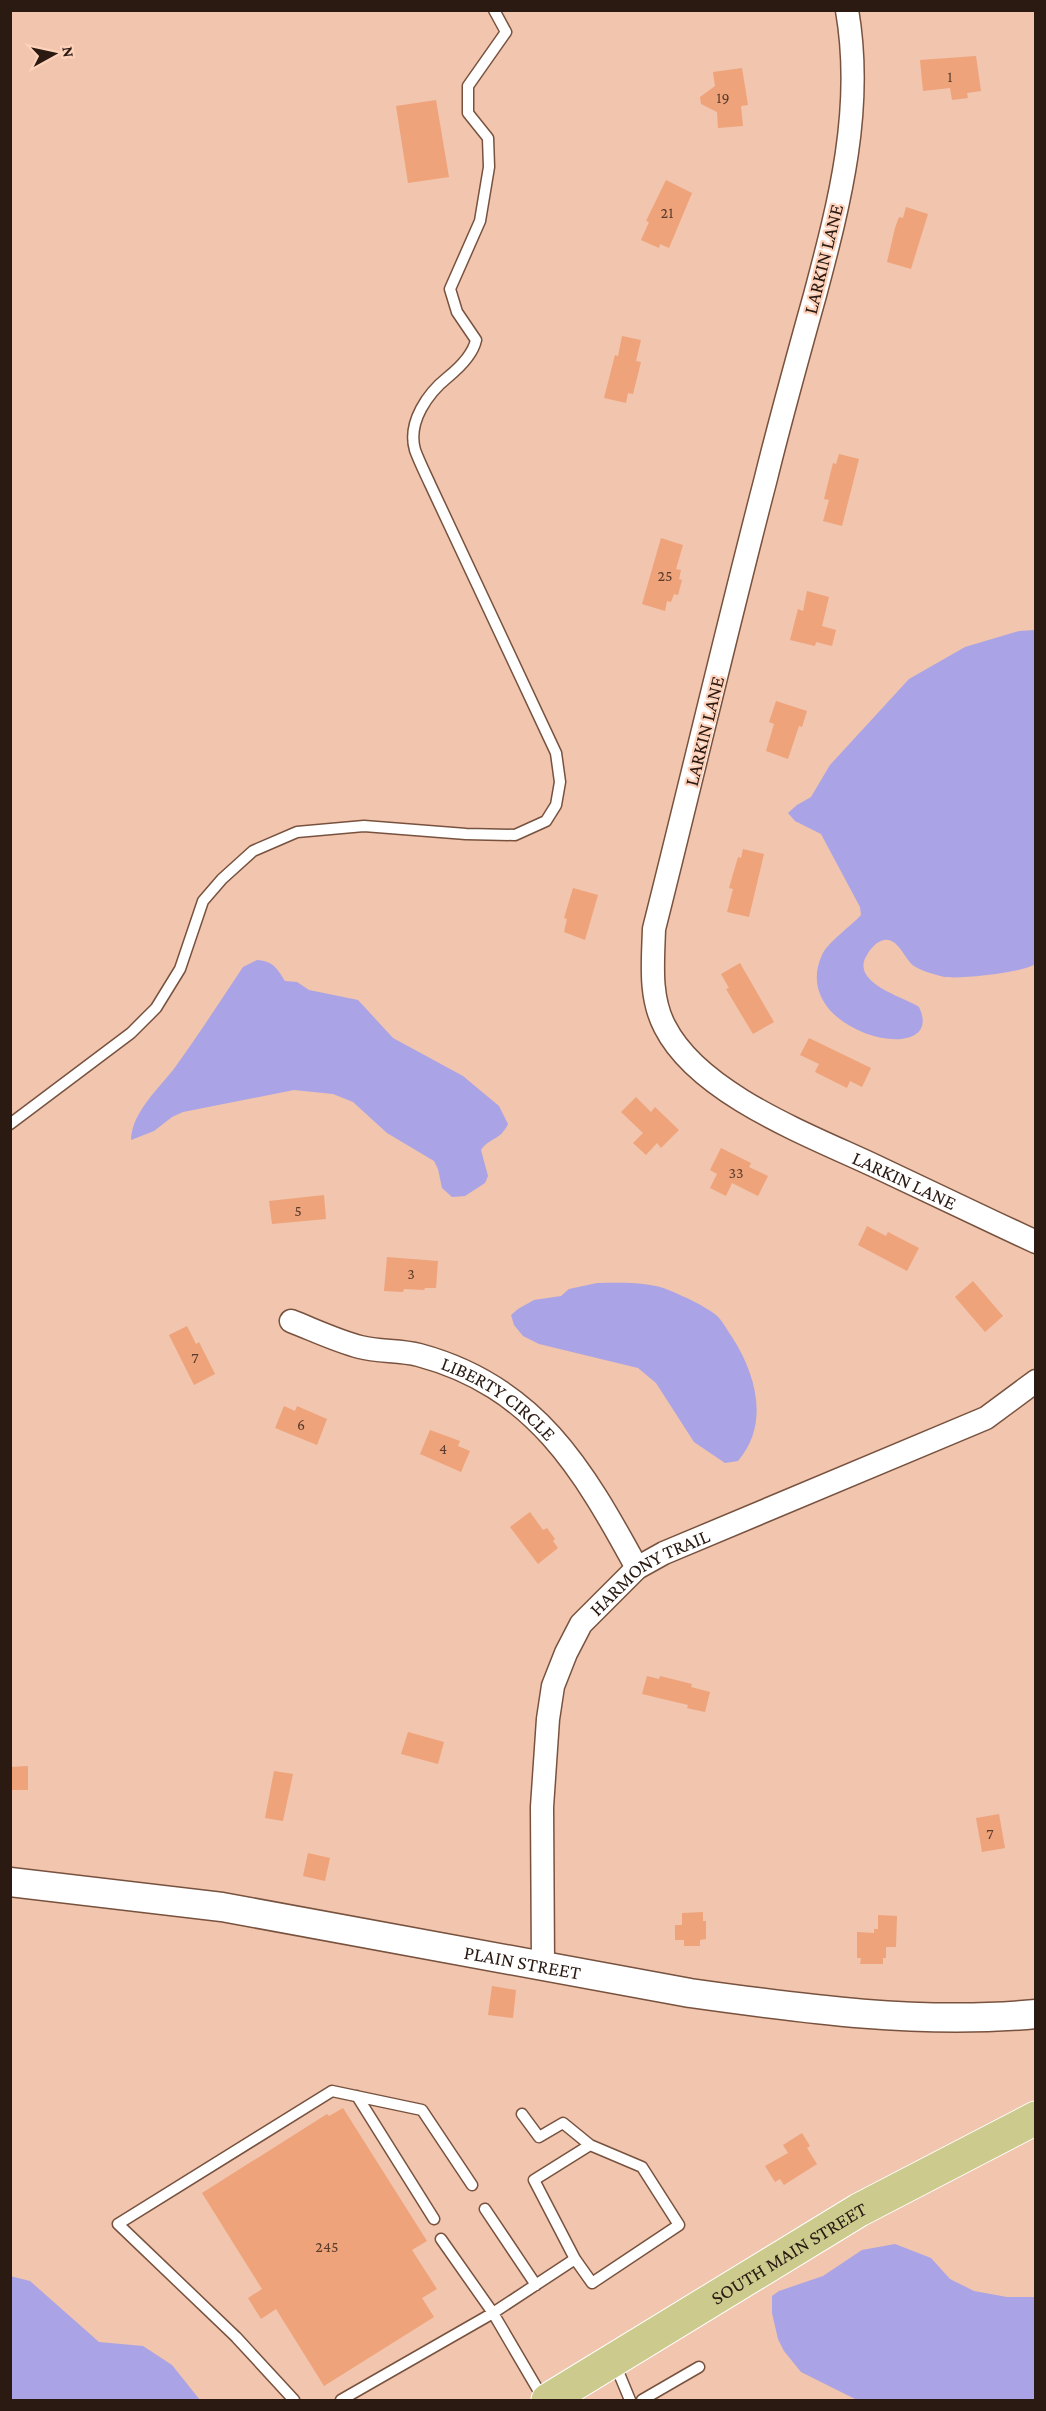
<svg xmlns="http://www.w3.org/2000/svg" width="1046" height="2411" font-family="'Crimson Pro',serif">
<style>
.green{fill:#aaa3e5}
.building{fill:#eea37b}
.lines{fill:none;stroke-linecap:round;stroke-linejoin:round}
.service-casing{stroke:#78523e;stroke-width:13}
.minor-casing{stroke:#78523e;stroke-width:25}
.tertiary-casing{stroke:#78523e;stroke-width:31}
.primary-casing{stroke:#fff;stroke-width:35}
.service{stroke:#fff;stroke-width:10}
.minor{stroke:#fff;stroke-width:22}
.tertiary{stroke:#fff;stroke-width:28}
.primary{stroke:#cccb8d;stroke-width:33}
.labels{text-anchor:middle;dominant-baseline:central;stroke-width:4.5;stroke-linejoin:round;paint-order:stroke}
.number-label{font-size:16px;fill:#5b3c2c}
.street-label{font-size:20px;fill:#2a1a12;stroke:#ffd2bb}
</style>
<rect width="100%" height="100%" fill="#f1c5ae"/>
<path class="green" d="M1035 630V964C1022 973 962 979 945 977 937 975 921 971 914 966 905 960 898 937 884 940 877 941 870 949 867 955 849 983 904 997 919 1007 949 1070 786 1034 822 955 827 943 851 926 861 915L860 907 821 834 795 821 788 813 797 805 811 797 830 765 909 679 965 647 1019 631Z
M257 960C273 961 277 968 285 981L297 982 309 990 358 1000 393 1038 463 1076 499 1106 508 1124C500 1141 490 1137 481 1150L488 1176 485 1183 465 1196 452 1197 442 1188 438 1169 434 1161 387 1133 353 1102 333 1094 294 1090 183 1112 172 1117 154 1131 131 1140C132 1111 160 1088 176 1066 199 1034 221 1000 243 967Z
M597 1283C621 1283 648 1281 671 1291 685 1297 703 1305 716 1315 722 1320 727 1330 732 1337 756 1374 770 1424 738 1461L725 1463 694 1442 656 1383 638 1368 539 1344 523 1336 514 1325 511 1315 518 1309 534 1300 561 1296 569 1289Z
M895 2244 931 2258 950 2279 974 2291 1007 2297H1035V2400H857L801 2372 784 2351 778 2339 772 2313V2296L779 2291 823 2276 862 2250Z
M10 2276 30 2281 99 2342 143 2346 172 2365 200 2400H11Z"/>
<path class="building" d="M976 56 981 91 967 93 968 98 952 100 950 88 923 91 920 60Z
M742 68 748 105 741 106 743 126 718 128 717 112 701 104 700 97 715 86 713 72Z
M436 100 449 177 408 183 396 106Z
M666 180 692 193 669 248 660 244 659 248 641 240 649 222 646 221Z
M906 207 928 214 911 269 887 262 895 228 899 217 903 218Z
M622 336 641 340 636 361 641 362 633 394 628 393 626 403 604 398 615 355 618 356Z
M839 454 859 459 842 526 823 521 829 500 824 499 833 463 836 464Z
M661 538 683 545 676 569 681 570 679 579 682 580 678 595 674 594 671 602 667 601 665 611 642 604Z
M807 591 829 597 822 626 836 630 832 646 816 642 815 646 790 640 798 609 803 611Z
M776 701 807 711 802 727 799 726 788 759 766 751 774 724 769 722Z
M743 849 764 854 749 917 727 912 733 889 729 888 738 857 741 858Z
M573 888 598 895 585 940 564 932 567 919 564 918Z
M740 963 774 1022 753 1034 726 989 729 988 721 974Z
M809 1038 871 1068 862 1087 850 1081 847 1088 815 1072 819 1064 800 1055Z
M636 1097 651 1112 655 1107 679 1130 661 1148 657 1143 646 1155 633 1143 643 1133 621 1112Z
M721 1148 751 1163 749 1167 768 1176 758 1196 732 1183 726 1196 710 1188 717 1174 710 1170Z
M324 1195 326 1219 272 1224 269 1201Z
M867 1226 886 1236 888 1232 919 1248 907 1271 858 1245Z
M387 1257 438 1261 436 1288H425L424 1290 404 1289 403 1292 384 1291Z
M973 1281 1003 1316 985 1332 955 1297Z
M187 1326 196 1344 199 1342 215 1374 194 1385 169 1335Z
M284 1406 295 1411 297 1406 327 1419 317 1445 275 1428Z
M430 1430 460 1441 458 1446 470 1451 461 1472 420 1454Z
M530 1512 543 1530 547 1528 555 1539 553 1541 558 1548 538 1564 510 1527Z
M647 1676 659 1679 660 1676 692 1684 691 1687 710 1692 705 1712 687 1708 688 1705 642 1694Z
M408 1732 444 1742 438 1764 401 1754Z
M28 1766V1790H10V1767Z
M274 1771 293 1774 283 1821 265 1818Z
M999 1814 1005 1848 982 1852 976 1818Z
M308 1853 330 1858 325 1881 303 1876Z
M703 1912V1921H706V1939L700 1940V1946H684V1940H675V1925H682V1913Z
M878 1915 897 1916 896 1947H886V1958H883V1964H860L861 1958H857V1932L874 1933V1929H878Z
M492 1986 516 1990 513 2018 488 2015Z
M343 2108 427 2241 412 2250 437 2289 422 2298 434 2317 324 2386 276 2309 261 2319 248 2298 262 2289 202 2193 327 2114 329 2116Z
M802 2133 810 2146 807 2148 817 2164 784 2185 780 2179 775 2182 765 2166 788 2153 783 2145Z"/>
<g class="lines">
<defs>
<path id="service" d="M10 1124 131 1033 156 1008 180 969 203 901 222 879 253 851 297 832 364 826 466 834 515 835 546 821 556 805 560 782 556 753 430 484C425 473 419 461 415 450 407 422 428 393 448 377 459 368 473 354 476 340L457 312 450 289 480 221 489 167 488 138 468 113V86L506 32 494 10
M357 2096 434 2219
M522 2114 539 2137 563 2123 590 2145
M485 2209 536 2285
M441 2239 493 2313 575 2259 592 2283 679 2225 642 2167 590 2145 534 2180 575 2259
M615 2364 630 2400
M294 2400 236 2337 118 2224 332 2091 422 2110 472 2185
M341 2400 493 2313 544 2400
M642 2400 699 2367"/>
<g id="minor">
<path id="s1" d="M847 10C864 108 840 201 815 295 798 356 781 417 766 478 727 628 692 778 654 929 653 962 649 997 665 1027 699 1094 809 1135 875 1166 928 1191 982 1217 1036 1242"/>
<path id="s2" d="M291 1321C314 1330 337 1341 360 1347 379 1352 400 1350 419 1355 535 1386 583 1469 637 1568"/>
<path id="s3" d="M543 1965 542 1807 548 1719 553 1686 566 1653 581 1624 637 1568 664 1553 986 1418 1036 1381"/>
</g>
<g id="tertiary">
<path id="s4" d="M10 1882 222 1907 690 1993C804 2009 921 2025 1036 2014"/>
</g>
<g id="primary">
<path id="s5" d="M548 2400 859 2210 1036 2118"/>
</g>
</defs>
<use href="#service" class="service-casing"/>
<use href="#minor" class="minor-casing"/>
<use href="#tertiary" class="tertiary-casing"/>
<use href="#primary" class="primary-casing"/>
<use href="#service" class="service"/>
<use href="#minor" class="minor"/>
<use href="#tertiary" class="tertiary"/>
<use href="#primary" class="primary"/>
</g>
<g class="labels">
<g class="number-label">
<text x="950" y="76">1</text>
<text x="723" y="97">19</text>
<text x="667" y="212">21</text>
<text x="665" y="575">25</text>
<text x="736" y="1172">33</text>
<text x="298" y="1210">5</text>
<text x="411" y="1273">3</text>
<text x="195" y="1357">7</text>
<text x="301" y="1424">6</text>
<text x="443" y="1448">4</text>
<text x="990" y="1833">7</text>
<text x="327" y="2246">245</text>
</g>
<g class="street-label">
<text transform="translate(823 259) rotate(-76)">LARKIN LANE</text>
<text transform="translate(704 731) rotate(-76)">LARKIN LANE</text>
<text stroke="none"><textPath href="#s1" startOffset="1332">LARKIN LANE</textPath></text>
<text stroke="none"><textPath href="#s2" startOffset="225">LIBERTY CIRCLE</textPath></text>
<text stroke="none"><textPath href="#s3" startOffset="435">HARMONY TRAIL</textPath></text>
<text stroke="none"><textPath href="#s4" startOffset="519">PLAIN STREET</textPath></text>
<text stroke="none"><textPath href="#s5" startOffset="282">SOUTH MAIN STREET</textPath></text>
</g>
</g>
<rect width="1046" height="2411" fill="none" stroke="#2a1a12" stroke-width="24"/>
<g transform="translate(54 54) rotate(82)" stroke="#ffd2bb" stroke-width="4.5" paint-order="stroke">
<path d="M0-4.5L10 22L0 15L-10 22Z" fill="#2a1a12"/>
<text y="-9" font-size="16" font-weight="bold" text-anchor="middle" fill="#2a1a12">N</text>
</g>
</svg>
